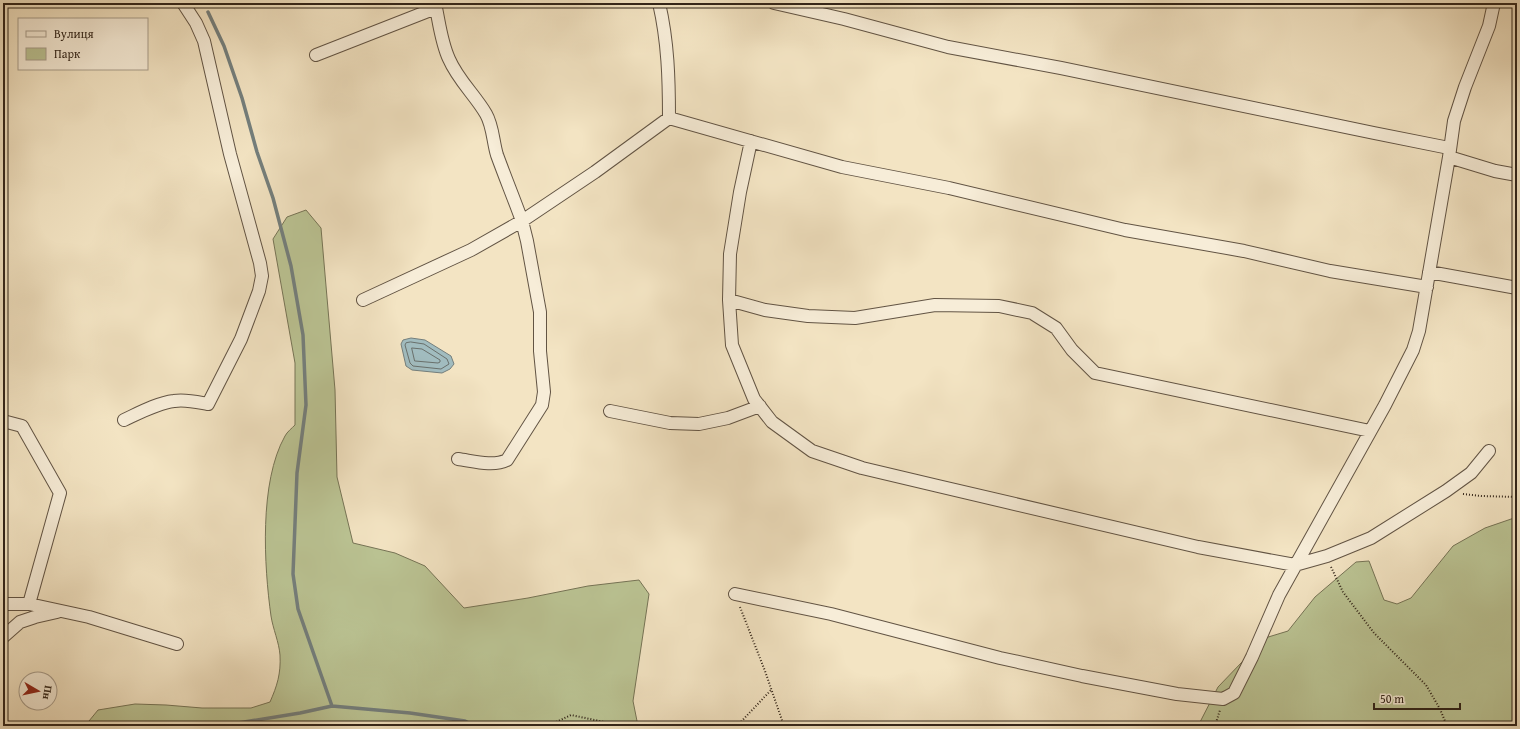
<svg xmlns="http://www.w3.org/2000/svg" width="1520" height="729" font-family="'Gentium Book Plus',serif">
<style>
.green{fill:#bbc494;stroke:#767456}
.water{fill:#a1bcbf;stroke:#747f7d}
.lines{fill:none;stroke-linecap:round;stroke-linejoin:round}
.shore{stroke:#69706c;stroke-width:1}
.stream{stroke:#747f7d;stroke-width:3.5}
.minor-casing{stroke:#625444;stroke-width:14}
.path{stroke:#312419;stroke-width:2;stroke-dasharray:1 2;stroke-linecap:butt}
.minor{stroke:#f7edd8;stroke-width:12}
</style>
<rect width="100%" height="100%" fill="#f3e4c3"/>
<filter id="stains"><feTurbulence type="fractalNoise" baseFrequency=".005" numOctaves="4"/><feColorMatrix values="0 0 0 0 .2 0 0 0 0 .09 0 0 0 0 .02 0 0 0 .5 -.17"/></filter>
<radialGradient id="worn" r=".72"><stop offset=".6" stop-color="#630" stop-opacity="0"/><stop offset="1" stop-color="#630" stop-opacity=".3"/></radialGradient>
<path class="green" d="M306 210 321 228 335 390 337 477 353 543 395 553 425 566 464 608 528 598 588 586 639 580 649 594 633 701 638 726H88L89 721 98 710 135 704 166 705 202 708H251L270 702C277 686 281 674 280 655 279 642 273 629 271 616 264 566 259 482 285 436 287 432 292 428 295 425V363L273 239 287 217Z
M1517 517V726H1198L1218 687 1265 638 1288 631 1315 597 1356 562 1369 561 1384 600 1397 604 1411 598 1453 546 1485 528Z"/>
<path class="water" d="M411 338 425 340 451 356 454 364 450 369 442 373 412 370 406 366 401 344 403 340Z"/>
<g class="lines">
<path class="shore" d="M411 342 424 344 447 359 449 364 441 369 413 366 410 363 405 345 406 343Z
M412 348 422 349 440 360V362L438 363 415 361Z"/>
<path class="stream" d="M208 12 224 46 242 98 257 152 273 198 291 266 303 335 306 405 297 473 293 574 298 609 332 706
M192 726 238 723 300 713 332 706 410 713 465 721 474 726"/>
<defs>
<path id="minor" d="M774 3 844 19 948 47 1061 68 1374 133 1449 148
M316 55 436 8
M669 118 842 167 949 188 1125 230 1244 251 1330 271 1427 287
M751 141 740 192 730 254 729 300 732 345 754 399 772 422 812 451 862 468 938 486 1198 547 1295 565 1327 556 1371 538 1446 491 1471 473 1489 451
M1449 157 1495 171 1517 175
M1429 272 1517 288
M363 300 471 250 522 221C514 199 505 177 497 155 493 142 493 126 486 114 475 95 458 80 449 59 441 42 439 21 435 3
M729 300 765 310 808 316 855 318 935 305 999 306 1032 313 1056 328 1072 350 1095 373 1370 431
M610 411 670 423 699 424 728 418 760 406
M124 420C139 413 157 403 174 401 185 399 197 402 208 404L241 339 259 291 262 276 260 263 230 154 204 41 196 23 183 3
M3 421 22 426 60 493 29 604
M458 459C473 461 493 467 507 460L542 405 544 392 540 351V312L527 241 522 221 595 172 669 118C669 79 668 42 659 3
M735 594 831 614 1000 658 1082 676 1177 694 1223 699 1234 693 1252 657 1279 595 1385 405 1413 350 1419 331 1449 157 1454 121 1465 87 1489 26 1494 3
M3 604H29L89 617 177 644
M3 637 20 622 35 617 57 612"/>
</defs>
<use href="#minor" class="minor-casing"/>
<path class="path" d="M1463 494 1481 496 1517 497
M1331 567 1343 592 1374 633 1426 685 1440 709 1447 726
M740 607 765 671 784 726
M542 726 552 724 571 715 623 726
M737 726 772 689
M1215 726 1220 710"/>
<use href="#minor" class="minor"/>
</g>
<rect width="1520" height="729" fill="none" stroke="#f3e4c3" stroke-width="16"/>
<rect x="4" y="4" width="1512" height="721" fill="none" stroke="#312419" stroke-width="2"/>
<rect x="8" y="8" width="1504" height="713" fill="none" stroke="#312419"/>
<rect x="18" y="18" width="130" height="52" fill="#f7edd8" stroke="#a89d8c"/>
<rect x="26" y="31" width="20" height="6" fill="#f7edd8" stroke="#a89d8c"/>
<text x="54" y="38" font-size="12" fill="#312419">Вулиця</text>
<rect x="26" y="48" width="20" height="12" fill="#bbc494" stroke="#a89d8c"/>
<text x="54" y="58" font-size="12" fill="#312419">Парк</text>
<g transform="translate(38 691) rotate(99)"><circle r="19" fill="#f7edd8" stroke="#a89d8c"/>
<path d="M0-3L7 15L0 10L-7 15Z" fill="#8f2418"/>
<text y="-6" font-size="11" font-weight="bold" text-anchor="middle" fill="#312419">Пн</text>
</g>
<path d="M1374 703v6h86v-6" fill="none" stroke="#312419" stroke-width="2"/>
<text x="1380" y="703" font-size="12" fill="#312419" stroke="#f7edd8" stroke-width="3" paint-order="stroke">50 m</text>
<rect width="100%" height="100%" filter="url(#stains)"/>
<rect width="100%" height="100%" fill="url(#worn)"/>
</svg>
